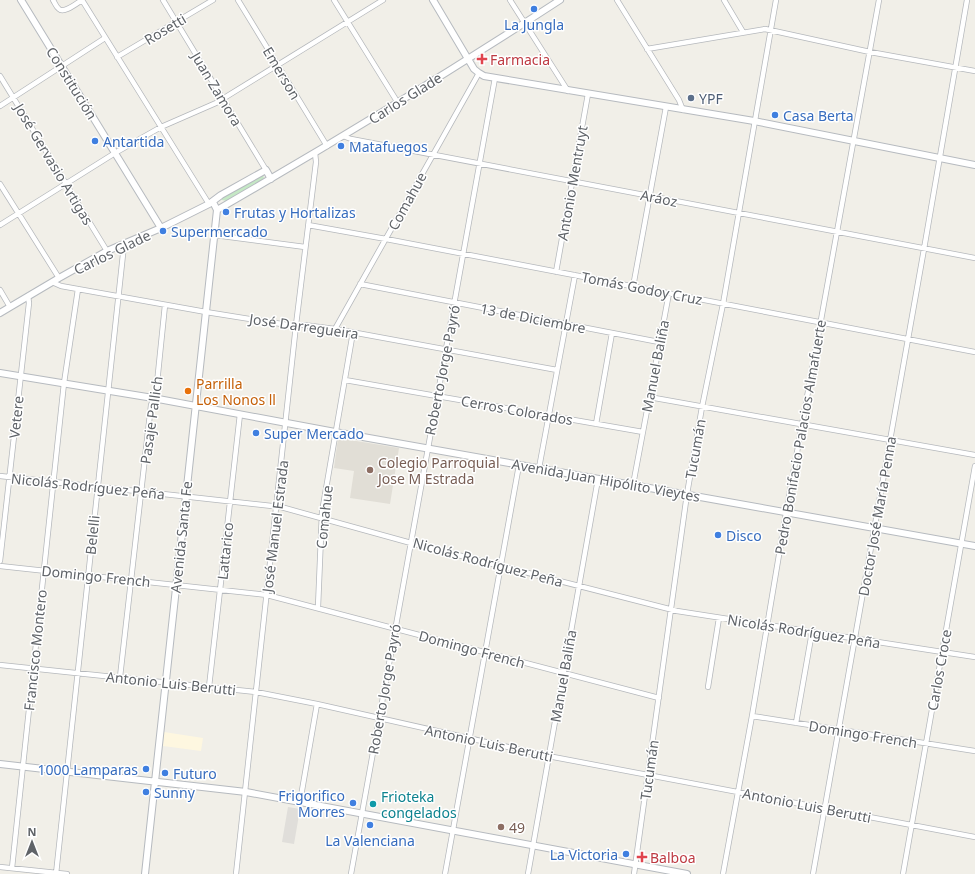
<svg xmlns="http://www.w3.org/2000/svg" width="975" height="874" font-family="'Noto Sans',sans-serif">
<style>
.commercial{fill:#fef7e0}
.industrial{fill:#e0deda}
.education{fill:#e1ded6}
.green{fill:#c5e8c5}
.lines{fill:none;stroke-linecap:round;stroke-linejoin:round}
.street-casing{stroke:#b5b8bc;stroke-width:6}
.secondary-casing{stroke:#b6babf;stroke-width:8}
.street{stroke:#fff;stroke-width:4.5}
.secondary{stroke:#fff;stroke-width:6}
.shop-dot{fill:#3f7fe0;stroke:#fff;stroke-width:1.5}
.health-dot{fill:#e0444e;stroke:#fff;stroke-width:1.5}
.service-dot{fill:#5c6f8a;stroke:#fff;stroke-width:1.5}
.food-dot{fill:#e8710a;stroke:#fff;stroke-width:1.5}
.education-dot{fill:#8d6e63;stroke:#fff;stroke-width:1.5}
.culture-dot{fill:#0f9aa8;stroke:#fff;stroke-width:1.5}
.labels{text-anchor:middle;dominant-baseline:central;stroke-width:3;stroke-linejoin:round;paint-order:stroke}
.shop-label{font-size:14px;fill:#366cbe;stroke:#fff;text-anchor:start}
.street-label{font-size:14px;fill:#5f6368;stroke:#fff}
.health-label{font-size:14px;fill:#be3a42;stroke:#fff;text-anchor:start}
.service-label{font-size:14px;fill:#4e5e75;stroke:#fff;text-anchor:start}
.food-label{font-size:14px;fill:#c56008;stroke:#fff;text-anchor:start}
.education-label{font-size:14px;fill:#785e54;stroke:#fff;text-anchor:start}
.culture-label{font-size:14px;fill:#0d838f;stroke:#fff;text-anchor:start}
</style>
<rect width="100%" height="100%" fill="#f1efe8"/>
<path class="commercial" d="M164 732 203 738 201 751 163 746Z"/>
<path class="industrial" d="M288 807 300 809 294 844 282 842Z"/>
<path class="education" d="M338 438 399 448 390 504 350 498 354 471 334 468Z"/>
<path class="green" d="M262 175 264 177 262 181 227 201 222 200V197Z"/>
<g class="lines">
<defs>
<path id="street" d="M53 0C55 3 56 7 59 9 64 14 77 3 82 0
M82 0 209 204
M163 0 266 170
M238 0 327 146
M334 0 398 103
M510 0 568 91
M617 0 679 100 683 110
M724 0 743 32
M647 49 765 29 870 52 975 71
M117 57 213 0
M0 76 107 251
M0 106 105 38
M343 136 351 139 975 258
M0 184 59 278
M0 225 115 153 161 127 216 103 383 0
M308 225 386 239 975 352
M214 235 305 247
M556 272 588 94
M52 282 61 286 206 312 288 325H304L335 329 557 370
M360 284 659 342
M633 287 666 107
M0 290 10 307
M335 329 479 73
M345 380 643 432
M649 397 975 455
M596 424 612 333
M539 468 575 275
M0 476 281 507 411 543 677 611 975 657
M633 485 669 293
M0 561 29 303 28 296
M0 566 267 595 659 698
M318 607 322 512 353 332
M0 665 256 692 317 704 548 756 975 837
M120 677 151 405 156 393 165 305
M209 687 240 414
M708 687 719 618
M752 716 975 751
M796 723 812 632
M300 802 317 704
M0 867 67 874
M12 868 64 383 78 289
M56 874 124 245
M236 874 296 325 316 162 315 153
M351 874 495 78
M445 874 519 465
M528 874 598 479
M634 874 687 494 702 407 723 304 776 0
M723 874 752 716 786 513 879 0
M813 874 924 249 967 0
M903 874 975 466"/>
<path id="secondary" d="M21 0 161 228
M433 0 474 69 479 73 484 76 754 121 975 165
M217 210C333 143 448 73 560 0
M0 313 59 278 107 251 161 228 209 204 221 195 266 170 271 179
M0 373 153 398 335 432 975 546
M0 764 246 792 687 874
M145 874 217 210 213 202"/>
</defs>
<use href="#street" class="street-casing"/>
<use href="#secondary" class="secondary-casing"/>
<use href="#street" class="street"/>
<use href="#secondary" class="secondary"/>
</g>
<g class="shop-dot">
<circle cx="534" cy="9" r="4"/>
<circle cx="775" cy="115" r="4"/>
<circle cx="95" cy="141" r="4"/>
<circle cx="341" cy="146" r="4"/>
<circle cx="226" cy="212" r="4"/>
<circle cx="163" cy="231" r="4"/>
<circle cx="256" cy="433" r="4"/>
<circle cx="718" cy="535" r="4"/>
<circle cx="146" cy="769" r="4"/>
<circle cx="165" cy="773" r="4"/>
<circle cx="146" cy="792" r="4"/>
<circle cx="353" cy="803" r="4"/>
<circle cx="370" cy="825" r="4"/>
<circle cx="626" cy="854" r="4"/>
</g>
<g class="health-dot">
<path d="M480 53h4v4h4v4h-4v4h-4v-4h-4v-4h4z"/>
<path d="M640 851h4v4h4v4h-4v4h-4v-4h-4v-4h4z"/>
</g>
<circle class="service-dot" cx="691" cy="98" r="4"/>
<circle class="food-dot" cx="188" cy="391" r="4"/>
<g class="education-dot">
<circle cx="370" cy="470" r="4"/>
<circle cx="501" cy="827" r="4"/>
</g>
<circle class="culture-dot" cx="373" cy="804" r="4"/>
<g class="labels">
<g class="shop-label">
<text x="534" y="24" text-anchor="middle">La Jungla</text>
<text x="783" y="115">Casa Berta</text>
<text x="103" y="141">Antartida</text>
<text x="349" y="146">Matafuegos</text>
<text x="234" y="212">Frutas y Hortalizas</text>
<text x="171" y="231">Supermercado</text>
<text x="264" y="433">Super Mercado</text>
<text x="726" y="535">Disco</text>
<text x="138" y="769" text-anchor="end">1000 Lamparas</text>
<text x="173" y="773">Futuro</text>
<text x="154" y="792">Sunny</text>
<text x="345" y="795" text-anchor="end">Frigorifico<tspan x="345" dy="16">Morres</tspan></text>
<text x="370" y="840" text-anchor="middle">La Valenciana</text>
<text x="618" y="854" text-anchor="end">La Victoria</text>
</g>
<g class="street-label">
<text transform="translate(165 29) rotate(-31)">Rosetti</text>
<text transform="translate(282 73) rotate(59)">Emerson</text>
<text transform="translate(72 83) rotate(58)">Constitución</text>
<text transform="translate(217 89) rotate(59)">Juan Zamora</text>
<text transform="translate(405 98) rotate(-32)">Carlos Glade</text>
<text transform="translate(54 164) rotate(59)">José Gervasio Artigas</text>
<text transform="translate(572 183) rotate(-80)">Antonio Mentruyt</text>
<text transform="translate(659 198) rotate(11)">Aráoz</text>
<text transform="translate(407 201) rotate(-61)">Comahue</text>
<text transform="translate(112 252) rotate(-26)">Carlos Glade</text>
<text transform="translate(642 288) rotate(11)">Tomás Godoy Cruz</text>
<text transform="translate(533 318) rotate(11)">13 de Diciembre</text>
<text transform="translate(304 326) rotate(8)">José Darregueira</text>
<text transform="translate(655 366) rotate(-79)">Manuel Baliña</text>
<text transform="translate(442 370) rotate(-79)">Roberto Jorge Payró</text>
<text transform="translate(517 410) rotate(10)">Cerros Colorados</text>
<text transform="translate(16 417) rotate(-84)">Vetere</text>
<text transform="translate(151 420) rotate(-82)">Pasaje Pallich</text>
<text transform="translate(800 437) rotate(-80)">Pedro Bonifacio Palacios Almafuerte</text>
<text transform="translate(695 449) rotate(-80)">Tucumán</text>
<text transform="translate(606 480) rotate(10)">Avenida Juan Hipólito Vieytes</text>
<text transform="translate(88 486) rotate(6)">Nicolás Rodríguez Peña</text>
<text transform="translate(877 516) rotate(-80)">Doctor José María Penna</text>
<text transform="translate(324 517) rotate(-84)">Comahue</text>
<text transform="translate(275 526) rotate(-83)">José Manuel Estrada</text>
<text transform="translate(92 535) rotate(-84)">Belelli</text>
<text transform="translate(181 537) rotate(-84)">Avenida Santa Fe</text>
<text transform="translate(225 551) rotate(-84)">Lattarico</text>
<text transform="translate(488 562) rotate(15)">Nicolás Rodríguez Peña</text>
<text transform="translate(96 576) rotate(6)">Domingo French</text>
<text transform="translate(804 631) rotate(9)">Nicolás Rodríguez Peña</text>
<text transform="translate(472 649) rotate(15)">Domingo French</text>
<text transform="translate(35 650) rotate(-84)">Francisco Montero</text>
<text transform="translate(939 670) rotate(-80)">Carlos Croce</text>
<text transform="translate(563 676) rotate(-80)">Manuel Baliña</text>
<text transform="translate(171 683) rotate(6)">Antonio Luis Berutti</text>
<text transform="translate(384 689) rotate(-80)">Roberto Jorge Payró</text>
<text transform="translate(863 734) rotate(9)">Domingo French</text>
<text transform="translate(489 743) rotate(12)">Antonio Luis Berutti</text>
<text transform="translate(649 770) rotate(-82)">Tucumán</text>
<text transform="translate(807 805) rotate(11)">Antonio Luis Berutti</text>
</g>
<g class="health-label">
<text x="490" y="59">Farmacia</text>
<text x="650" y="857">Balboa</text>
</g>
<g class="service-label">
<text x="699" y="98">YPF</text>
</g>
<g class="food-label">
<text x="196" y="383">Parrilla<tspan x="196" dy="16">Los Nonos ll</tspan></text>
</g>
<g class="education-label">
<text x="378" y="462">Colegio Parroquial<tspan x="378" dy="16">Jose M Estrada</tspan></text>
<text x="509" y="827">49</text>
</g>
<g class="culture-label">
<text x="381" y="796">Frioteka<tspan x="381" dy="16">congelados</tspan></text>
</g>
</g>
<g transform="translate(32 842)" stroke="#ffffff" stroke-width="3" paint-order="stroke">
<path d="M0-3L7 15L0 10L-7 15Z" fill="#5f6368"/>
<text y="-6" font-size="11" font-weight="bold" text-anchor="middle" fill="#5f6368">N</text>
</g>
</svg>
